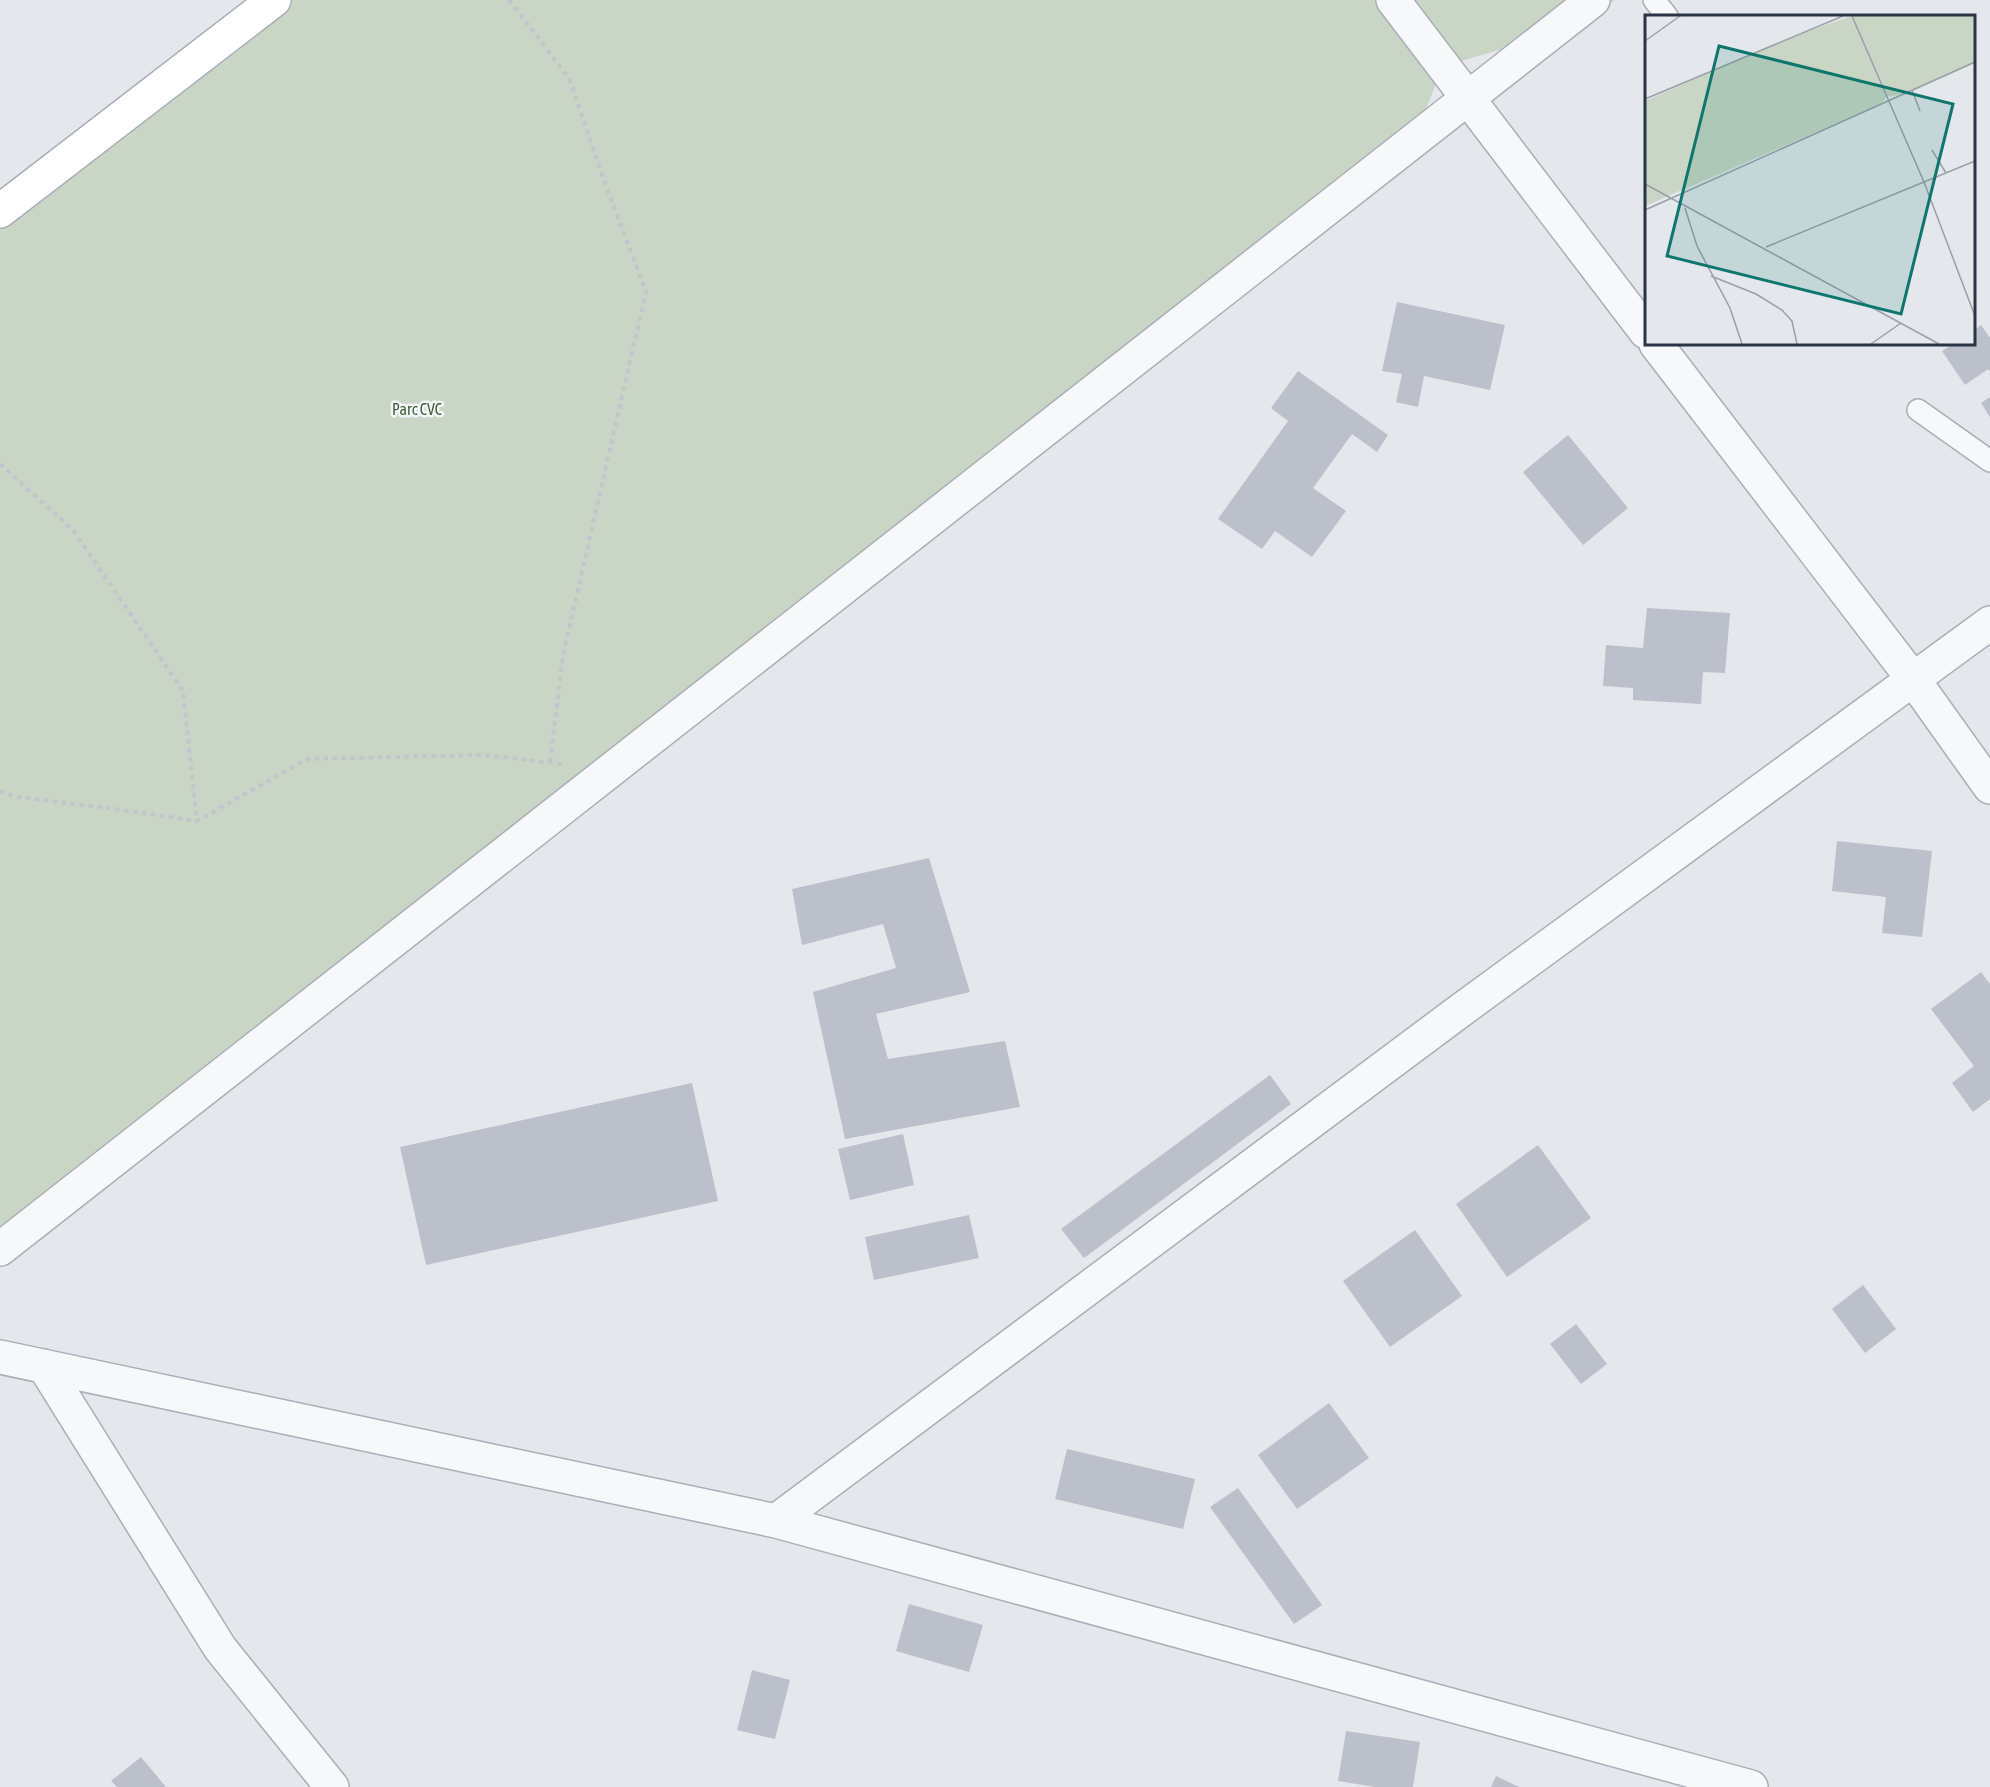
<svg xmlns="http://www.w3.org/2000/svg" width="1990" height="1787" font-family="'Asap Condensed',sans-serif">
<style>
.green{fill:#c9d6c5}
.building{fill:#bbc0ca}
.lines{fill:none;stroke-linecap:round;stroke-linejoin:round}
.service-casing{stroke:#a9aeb7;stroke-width:24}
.minor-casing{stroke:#a9aeb7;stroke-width:36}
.secondary-casing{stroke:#a9aeb7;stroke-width:36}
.path{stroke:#c2c5cb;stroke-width:4;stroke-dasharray:4.5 4.5;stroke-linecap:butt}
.service{stroke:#f7f8fa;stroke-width:21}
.minor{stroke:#f7f8fa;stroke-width:33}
.secondary{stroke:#fff;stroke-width:33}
.labels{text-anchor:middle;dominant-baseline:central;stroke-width:5;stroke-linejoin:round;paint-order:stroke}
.park-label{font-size:16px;fill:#3f6138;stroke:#f4f6f9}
.inset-road{fill:none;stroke:#9a9fa9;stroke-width:1.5}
.view{fill:#0f766e;fill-opacity:0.15;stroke:#0f766e;stroke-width:3}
.inset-edge{fill:none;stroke:#2b3445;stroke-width:3}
</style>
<rect width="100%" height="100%" fill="#e4e7ec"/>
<path class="green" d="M283 0H1615L1581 27 1443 66 1414 139 0 1249V228Z"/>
<path class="building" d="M1397 302 1505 325 1490 390 1424 376 1418 407 1396 402 1402 374 1382 371Z
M1981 325 1990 338V372L1988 369 1965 385 1942 351 1953 344H1974V330Z
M1298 371 1388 435 1377 452 1352 434 1313 488 1346 511 1312 557 1275 531 1262 549 1218 519 1288 421 1271 408Z
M1990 397V417L1981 403Z
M1568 435 1628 508 1583 545 1523 472Z
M1647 608 1730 613 1725 673 1703 672 1701 704 1633 700V688L1603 686 1606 645 1643 648Z
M1837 841 1932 851 1922 937 1882 933 1886 897 1832 891Z
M929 858 970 992 876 1014 888 1059 1005 1041 1020 1107 845 1139 813 992 896 968 883 924 802 945 792 889Z
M1981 972 1990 984V1099L1973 1112 1952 1083 1974 1066 1931 1009Z
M1270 1075 1291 1104 1084 1258 1061 1229Z
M692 1083 718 1201 426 1265 400 1147Z
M903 1134 914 1185 850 1200 838 1149Z
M1538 1145 1591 1218 1507 1277 1456 1204Z
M969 1215 979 1258 874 1280 865 1237Z
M1415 1230 1462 1296 1390 1347 1343 1281Z
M1863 1285 1896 1329 1865 1353 1832 1309Z
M1576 1324 1607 1364 1581 1384 1550 1344Z
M1329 1403 1369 1458 1297 1509 1258 1455Z
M1067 1449 1195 1479 1183 1529 1055 1499Z
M1238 1488 1322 1605 1294 1624 1210 1507Z
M909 1604 983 1625 969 1672 896 1651Z
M752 1670 790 1680 775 1739 737 1730Z
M1346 1731 1420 1742 1413 1787H1375L1338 1781Z
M141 1757 166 1787H117L111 1781Z
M1496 1776 1519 1787H1491Z"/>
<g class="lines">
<defs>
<path id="service" d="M1654 0 1667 16
M1918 410 1990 461"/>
<path id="minor" d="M1393 0 1646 332
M1656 344 1913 679 1990 787
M0 1249 1593 0
M0 1357 776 1521 1751 1787
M44 1366 220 1648 332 1787
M776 1521 1457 1013 1990 623"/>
<path id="secondary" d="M0 211 274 0"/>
</defs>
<use href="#service" class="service-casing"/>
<use href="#minor" class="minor-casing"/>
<use href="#secondary" class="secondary-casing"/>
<path class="path" d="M509 0 569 78 607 189 646 291 563 655 550 762
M0 464 73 530 183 691 197 821 307 759 483 755 562 764
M0 791 17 797 109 808 197 821"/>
<use href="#service" class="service"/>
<use href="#minor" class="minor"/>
<use href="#secondary" class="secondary"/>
</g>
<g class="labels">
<g class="park-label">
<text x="417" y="409">Parc CVC</text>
</g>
</g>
<g transform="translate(1645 15)">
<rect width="330" height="330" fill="#e4e7ec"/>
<path d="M206 1H330V48L259 80 242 81 236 89 0 191V86L134 27Z" fill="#c9d6c5"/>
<path class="inset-road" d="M207 1 279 167 330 301M0 26 35 1M267 75 275 96M0 84 198 1M287 135 301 158M0 169 294 329M40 193 52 231 85 293 97 329M0 195 330 47M121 232 330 146M66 261 111 279 137 295 147 306 152 329M226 329 256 308"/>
<path class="view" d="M74 31 308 89 256 299 22 241Z"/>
<rect width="330" height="330" class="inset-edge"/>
</g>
</svg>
